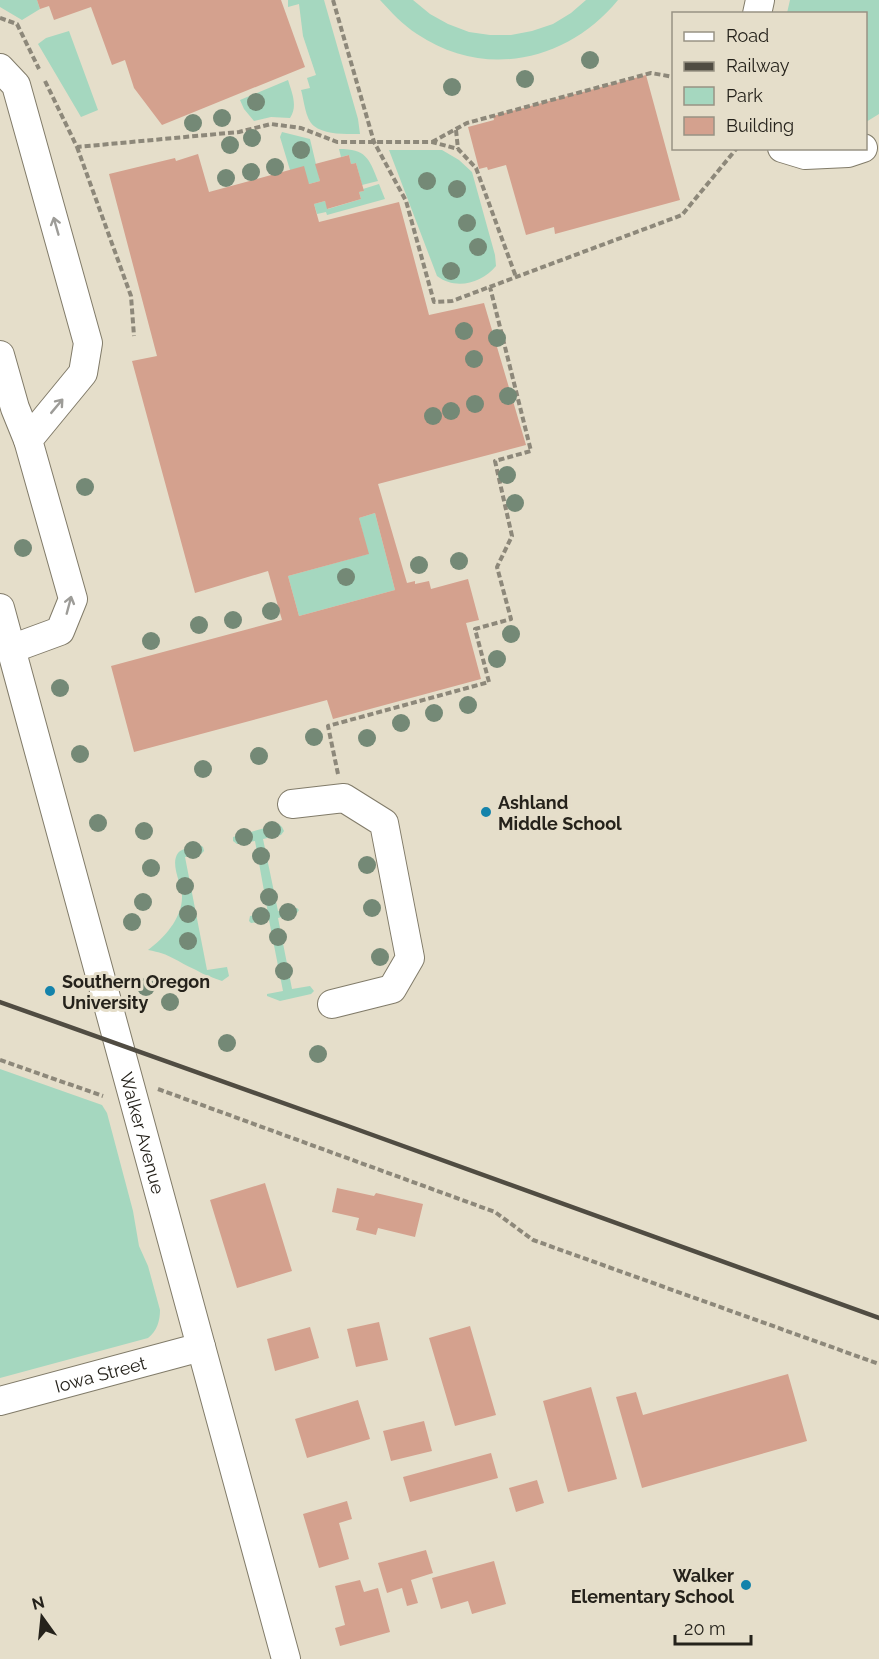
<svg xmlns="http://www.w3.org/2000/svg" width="879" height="1659" font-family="Raleway,sans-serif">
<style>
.green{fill:#a5d7bf}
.building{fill:#d4a18e;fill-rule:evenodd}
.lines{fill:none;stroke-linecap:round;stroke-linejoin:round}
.minor-casing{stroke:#817b69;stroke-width:30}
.path{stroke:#8d887a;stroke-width:4;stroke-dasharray:6 3;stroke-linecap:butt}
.minor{stroke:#fff;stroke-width:28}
.rail{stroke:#504c42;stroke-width:4.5}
.tree{fill:#748976}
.oneway{stroke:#9d9c98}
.poi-dot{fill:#1483ab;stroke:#e5deca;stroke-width:2}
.labels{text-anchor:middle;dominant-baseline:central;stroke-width:6;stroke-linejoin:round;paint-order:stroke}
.poi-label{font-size:18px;font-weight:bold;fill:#25221b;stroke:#e5deca;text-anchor:start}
.street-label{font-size:18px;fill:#25221b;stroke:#e5deca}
</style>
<rect width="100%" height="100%" fill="#e5deca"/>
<path class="green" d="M0 0H37L40 9 22 20 0 7Z
M288 0H324L358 119 360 134C346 134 325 135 314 126 305 119 304 99 301 90L310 88 307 78 316 75 303 36 299 4 288 7Z
M380 0H413L430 14 448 24 469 32 490 35H511L532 31 553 24 571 13 586 0H618C568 61 485 80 417 34 403 25 391 12 380 0Z
M790 0H879V114L866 122V14L787 13Z
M69 31 98 110 81 117 38 44 46 38Z
M288 80C292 93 298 106 290 118L271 117 254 121 244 109 240 100Z
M282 132 310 139 320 181 309 184 290 170 280 137Z
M339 149C366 149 369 158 378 181L362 185 356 163 351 164 349 155 341 157Z
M389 150H442L459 160 472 172 495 255 496 266C481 284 455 290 437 276Z
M379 184 385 199 327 215 326 212 317 214 314 204 325 201 328 209 361 199 359 192 364 191 363 189Z
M375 513 395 590 299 616 288 576 368 554 359 518Z
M279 824 282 827 284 831 281 835 263 839 278 911 297 908 299 910 297 913 278 918 292 989 310 986 314 991 311 994 280 1001 267 996V994L283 991 269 920 251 923 249 921 250 916 268 913 255 841 237 844 233 841V837Z
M200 845 203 847 204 851 201 854 185 857 207 970 227 967 229 976 222 981C214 978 204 975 196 970 176 961 171 954 148 950 164 938 183 918 182 895 181 883 170 864 178 853 182 848 193 847 200 845Z
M0 1069 102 1105 107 1113 133 1211 139 1246 148 1266 160 1310C160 1321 157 1331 148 1338L0 1378Z"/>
<path class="building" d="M37 0H281L305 67 162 125 134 88 125 60 112 65 91 7 54 20 49 6 40 9Z
M646 75 680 200 555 234 554 227 526 235 506 165 488 170 487 167 479 169 468 127 494 120 493 116Z
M198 154 209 192 304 166 309 184 320 181 315 164 349 155 351 164 356 163 364 191 359 192 361 199 327 209 325 201 314 204 319 222 399 202 429 315 484 303 526 445 378 484 407 583 415 581V584L429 581 431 589 468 579 479 620 466 623 481 679 333 719 327 700 134 752 111 666 282 620 268 571 195 593 132 361 157 356 109 174 175 158 176 161ZM375 513 395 590 299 616 288 576 369 554 359 518Z
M265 1183 292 1271 237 1288 210 1200Z
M337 1188 374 1196 376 1193 423 1204 415 1237 378 1228 376 1235 356 1230 359 1218 332 1212Z
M379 1322 388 1360 356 1367 347 1329Z
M470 1326 496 1415 455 1426 429 1338Z
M310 1327 319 1358 275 1371 267 1339Z
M788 1374 807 1441 642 1488 616 1397 636 1392 643 1415Z
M591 1387 617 1479 568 1492 543 1401Z
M358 1400 370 1439 307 1458 295 1419Z
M424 1421 432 1451 391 1461 383 1431Z
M491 1453 498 1478 410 1502 403 1477Z
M537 1480 544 1503 516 1512 509 1488Z
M347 1501 352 1519 339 1523 349 1559 319 1568 303 1514Z
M426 1550 433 1573 411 1580 418 1603 407 1606 402 1588 387 1593 378 1563Z
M494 1561 506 1604 472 1614 468 1601 441 1609 432 1578Z
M360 1580 364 1592 378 1588 390 1632 340 1646 335 1628 345 1625 335 1586Z"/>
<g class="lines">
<defs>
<g id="minor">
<path d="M757 14 760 0"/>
<path d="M0 68 16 85 88 343 83 373 28 440 73 599 60 631 11 649"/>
<path d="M782 148 805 155 848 153 863 148"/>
<path d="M0 355 15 408 28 440"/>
<path id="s1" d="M0 608 286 1659"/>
<path d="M292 804 344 798 384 823 410 958 392 989 332 1004"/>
<path id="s2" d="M0 1401 201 1347"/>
</g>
</defs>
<use href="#minor" class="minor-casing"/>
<path class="path" d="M333 0 374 142 406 201 434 302 452 301 682 215 737 148
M0 18 17 24 39 69
M45 81 77 147 239 132 271 124 301 128 337 142H432L458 149 476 168 516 277
M456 130 458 149
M432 142 467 123 651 73 674 77
M77 147 131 296 134 336
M338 774 328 726 489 682 475 629 511 619 497 567 512 536 495 461 531 451 490 287
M0 1060 103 1096
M158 1089 495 1212 533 1240 879 1364"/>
<use href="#minor" class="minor"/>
<path class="rail" d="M0 1002 345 1125 879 1318"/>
</g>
<g class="tree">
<circle cx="590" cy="60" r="9"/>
<circle cx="525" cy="79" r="9"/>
<circle cx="452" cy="87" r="9"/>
<circle cx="256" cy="102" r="9"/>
<circle cx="222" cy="118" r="9"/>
<circle cx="193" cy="123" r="9"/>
<circle cx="252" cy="138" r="9"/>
<circle cx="230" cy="145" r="9"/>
<circle cx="301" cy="150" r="9"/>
<circle cx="275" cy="167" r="9"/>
<circle cx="251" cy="172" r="9"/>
<circle cx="226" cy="178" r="9"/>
<circle cx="427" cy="181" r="9"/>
<circle cx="457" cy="189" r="9"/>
<circle cx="467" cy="223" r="9"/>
<circle cx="478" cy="247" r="9"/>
<circle cx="451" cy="271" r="9"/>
<circle cx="464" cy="331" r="9"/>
<circle cx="497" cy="338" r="9"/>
<circle cx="474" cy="359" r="9"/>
<circle cx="508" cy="396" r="9"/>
<circle cx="475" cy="404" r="9"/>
<circle cx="451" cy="411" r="9"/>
<circle cx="433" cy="416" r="9"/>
<circle cx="507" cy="475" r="9"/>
<circle cx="85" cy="487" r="9"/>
<circle cx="515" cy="503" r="9"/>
<circle cx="23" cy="548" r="9"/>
<circle cx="459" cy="561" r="9"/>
<circle cx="419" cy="565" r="9"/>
<circle cx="346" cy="577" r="9"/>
<circle cx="271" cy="611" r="9"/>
<circle cx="233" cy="620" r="9"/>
<circle cx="199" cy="625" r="9"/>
<circle cx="511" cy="634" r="9"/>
<circle cx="151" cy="641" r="9"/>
<circle cx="497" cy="659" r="9"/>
<circle cx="60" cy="688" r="9"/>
<circle cx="468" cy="705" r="9"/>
<circle cx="434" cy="713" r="9"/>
<circle cx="401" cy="723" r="9"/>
<circle cx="314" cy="737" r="9"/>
<circle cx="367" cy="738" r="9"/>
<circle cx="80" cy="754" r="9"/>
<circle cx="259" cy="756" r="9"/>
<circle cx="203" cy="769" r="9"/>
<circle cx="98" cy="823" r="9"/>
<circle cx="272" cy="830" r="9"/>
<circle cx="144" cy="831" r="9"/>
<circle cx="244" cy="837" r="9"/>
<circle cx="193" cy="850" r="9"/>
<circle cx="261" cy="856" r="9"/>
<circle cx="367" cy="865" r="9"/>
<circle cx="151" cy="868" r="9"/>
<circle cx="185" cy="886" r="9"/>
<circle cx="269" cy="897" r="9"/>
<circle cx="143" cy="902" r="9"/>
<circle cx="372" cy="908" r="9"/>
<circle cx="288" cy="912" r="9"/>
<circle cx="188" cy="914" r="9"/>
<circle cx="261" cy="916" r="9"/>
<circle cx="132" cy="922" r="9"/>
<circle cx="278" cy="937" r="9"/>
<circle cx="188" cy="941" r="9"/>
<circle cx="380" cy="957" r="9"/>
<circle cx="284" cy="971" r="9"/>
<circle cx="146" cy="987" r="9"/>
<circle cx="170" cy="1002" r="9"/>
<circle cx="227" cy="1043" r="9"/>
<circle cx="318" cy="1054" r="9"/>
</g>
<defs><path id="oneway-shaft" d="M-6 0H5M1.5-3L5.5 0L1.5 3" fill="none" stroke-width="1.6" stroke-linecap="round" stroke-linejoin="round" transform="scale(1.5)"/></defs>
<g class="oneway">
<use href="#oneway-shaft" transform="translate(56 226) rotate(-106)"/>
<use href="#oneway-shaft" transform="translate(57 406) rotate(-50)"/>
<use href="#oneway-shaft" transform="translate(69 605) rotate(-75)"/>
</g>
<g class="poi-dot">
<circle cx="486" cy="812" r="6"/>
<circle cx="50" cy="991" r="6"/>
<circle cx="746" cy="1585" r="6"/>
</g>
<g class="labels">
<g class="poi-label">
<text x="498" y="802">Ashland<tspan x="498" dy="21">Middle School</tspan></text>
<text x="62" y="981">Southern Oregon<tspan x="62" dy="21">University</tspan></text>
<text x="734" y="1575" text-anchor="end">Walker<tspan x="734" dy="21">Elementary School</tspan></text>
</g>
<g class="street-label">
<text stroke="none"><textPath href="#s1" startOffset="544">Walker Avenue</textPath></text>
<text stroke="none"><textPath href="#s2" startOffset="104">Iowa Street</textPath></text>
</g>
</g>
<rect x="672" y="12" width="195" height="138" fill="#e5deca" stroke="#989384" stroke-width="1.5"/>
<rect x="684" y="32" width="30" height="9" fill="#ffffff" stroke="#989384" stroke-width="1.5"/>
<text x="726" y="42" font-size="18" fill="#25221b">Road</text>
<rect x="684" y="62" width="30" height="9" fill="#504c42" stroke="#989384" stroke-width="1.5"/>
<text x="726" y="72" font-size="18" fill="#25221b">Railway</text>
<rect x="684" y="87" width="30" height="18" fill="#a5d7bf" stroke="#989384" stroke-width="1.5"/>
<text x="726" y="102" font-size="18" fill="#25221b">Park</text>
<rect x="684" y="117" width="30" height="18" fill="#d4a18e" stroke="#989384" stroke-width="1.5"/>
<text x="726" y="132" font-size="18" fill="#25221b">Building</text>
<g transform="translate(42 1617) rotate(345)" stroke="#e5deca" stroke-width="4.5" paint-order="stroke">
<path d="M0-4.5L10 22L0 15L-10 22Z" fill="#25221b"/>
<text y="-9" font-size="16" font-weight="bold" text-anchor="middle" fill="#25221b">N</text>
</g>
<path d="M675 1635v9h76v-9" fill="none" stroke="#25221b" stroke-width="3"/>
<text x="684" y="1635" font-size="18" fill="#25221b" stroke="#e5deca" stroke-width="4.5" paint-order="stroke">20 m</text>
</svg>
